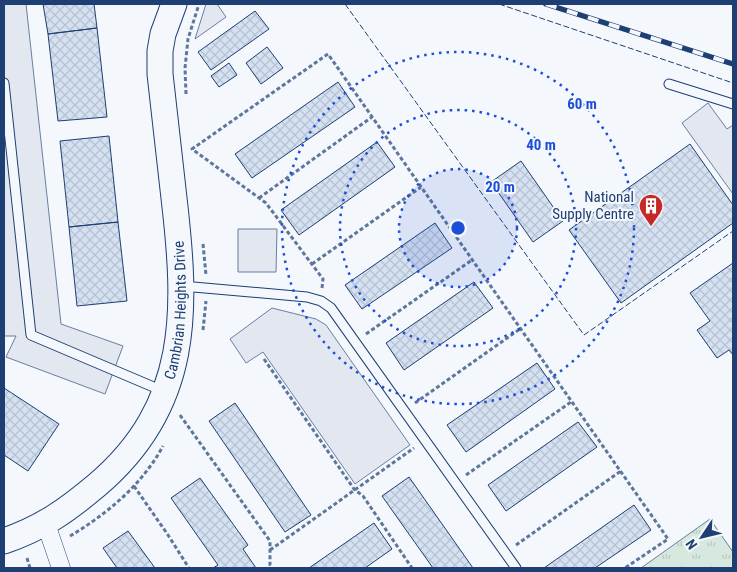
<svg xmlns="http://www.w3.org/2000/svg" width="737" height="572" font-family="'Roboto Condensed',sans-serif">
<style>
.park{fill:url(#park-tufts);stroke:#687fa3}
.parking{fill:#e3e8f0;stroke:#687fa3}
.building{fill:url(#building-cross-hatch);stroke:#1d3f73}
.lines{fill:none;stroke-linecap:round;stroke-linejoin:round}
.lane-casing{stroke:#1d3f73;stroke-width:11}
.street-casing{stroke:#1d3f73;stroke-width:19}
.secondary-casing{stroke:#1d3f73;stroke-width:27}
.path{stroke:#5e769c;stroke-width:3;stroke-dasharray:4 2.5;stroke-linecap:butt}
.lane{stroke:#f4f7fb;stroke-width:9}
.street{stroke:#f4f7fb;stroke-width:18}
.secondary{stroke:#f4f7fb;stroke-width:25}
.rail-casing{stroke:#1d3f73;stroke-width:5.5}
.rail{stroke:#f4f7fb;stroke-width:4;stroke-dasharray:11;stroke-linecap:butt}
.fence{stroke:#1d3f73;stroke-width:1;stroke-dasharray:6 2.5;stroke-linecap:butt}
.ring{fill:none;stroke:#1d4ed8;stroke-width:2.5;stroke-dasharray:2.5 5}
.labels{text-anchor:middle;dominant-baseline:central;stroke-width:4;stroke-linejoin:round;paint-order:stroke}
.poi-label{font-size:15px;fill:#1d3f73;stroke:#f4f7fb;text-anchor:end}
.street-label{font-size:15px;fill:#1d3f73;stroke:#f4f7fb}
.centre{fill:#1d4ed8;stroke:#f4f7fb;stroke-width:2.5}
.ring-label{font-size:15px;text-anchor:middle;font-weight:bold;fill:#1d4ed8;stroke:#f4f7fb;stroke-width:4;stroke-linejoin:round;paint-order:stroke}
</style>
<defs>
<pattern id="park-tufts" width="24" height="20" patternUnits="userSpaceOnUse" patternTransform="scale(1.25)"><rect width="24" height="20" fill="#d7e8df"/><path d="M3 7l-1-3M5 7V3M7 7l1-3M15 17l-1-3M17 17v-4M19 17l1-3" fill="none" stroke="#b8c8c3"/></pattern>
<pattern id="building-cross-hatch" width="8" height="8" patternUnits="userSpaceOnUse" patternTransform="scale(1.25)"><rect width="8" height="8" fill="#d5e0f0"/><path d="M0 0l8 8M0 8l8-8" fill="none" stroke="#b6c1d1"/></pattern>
</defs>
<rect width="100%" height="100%" fill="#f4f7fb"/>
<path class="park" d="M710 519 733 552V568H641Z"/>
<path class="parking" d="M4 4H26L61 324 123 346 105 394 6 357 16 336H4Z
M206 4H217L226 17 195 39Z
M708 103 727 129 733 125V194L682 123Z
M238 229H277L276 272H238Z
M272 308 316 319 326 325 410 445 355 484 263 352 246 363 230 339Z"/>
<path class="building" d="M43 4H94L97 28 48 34Z
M255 11 269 29 211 70 198 52Z
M97 28 107 117 58 121 48 34Z
M267 47 283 68 261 84 246 63Z
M229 63 237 75 219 87 211 76Z
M338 82 355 107 252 178 235 154Z
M109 136 118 222 69 227 60 141Z
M377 142 395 167 299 235 281 210Z
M690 144 733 205V223L621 303 569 230Z
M521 161 563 221 533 242 491 182Z
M118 222 127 301 77 306 69 227Z
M435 223 452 248 362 309 345 285Z
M733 263V355L729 350 717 358 697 330 710 321 690 293Z
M474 282 493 308 404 370 386 343Z
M537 363 555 389 466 452 447 425Z
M4 388 59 424 28 471 4 455Z
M235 403 311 515 285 532 209 421Z
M578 422 597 447 506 511 488 485Z
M409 477 473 568H433L382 496Z
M200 478 248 545 243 549 256 568H213L218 565 171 498Z
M634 505 651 530 595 568H544Z
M374 523 392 549 365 568H309Z
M128 531 155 568H117L103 548Z"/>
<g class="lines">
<defs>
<path id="lane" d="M4 83 31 335 163 391
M669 84 733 104
M182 286 307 297 321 301 331 308 516 568"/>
<path id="street" d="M46 524 61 568"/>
<g id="secondary">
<path id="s1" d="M4 541C42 528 66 511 97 485 191 405 187 310 174 198 169 157 165 115 160 74V51L163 34 174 4"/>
</g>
</defs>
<use href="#lane" class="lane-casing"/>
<use href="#street" class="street-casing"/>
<use href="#secondary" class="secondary-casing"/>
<path class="path" d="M186 94 185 68 188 39 199 4
M259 198 372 117
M203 244 206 275
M312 264 421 187
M322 288 323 279 266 203 192 149 328 54 668 539 625 568
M203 330 206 301
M366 334 472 260
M264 359 354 489 363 496 412 568
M415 403 520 329
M180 415 270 541V565L272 568
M466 475 571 402
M134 486 168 535 189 568
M70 536C107 514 142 485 163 446
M516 545 621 471
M270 550 414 448
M27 558 30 568"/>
<use href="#lane" class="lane"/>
<use href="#street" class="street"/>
<use href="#secondary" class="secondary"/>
<defs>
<path id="rail" d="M546 4 733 64"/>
</defs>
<use href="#rail" class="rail-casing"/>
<use href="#rail" class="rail"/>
<path class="fence" d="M345 4 584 335 733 231
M499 4 733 83"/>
</g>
<circle cx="458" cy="228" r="59" fill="#1d4ed8" fill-opacity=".12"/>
<g class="ring">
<circle cx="458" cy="228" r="59"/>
<circle cx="458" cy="228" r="118"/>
<circle cx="458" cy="228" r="176"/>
</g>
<defs>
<symbol id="building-pin" viewBox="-11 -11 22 30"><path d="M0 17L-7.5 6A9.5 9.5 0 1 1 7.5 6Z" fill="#c62828" stroke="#f4f7fb"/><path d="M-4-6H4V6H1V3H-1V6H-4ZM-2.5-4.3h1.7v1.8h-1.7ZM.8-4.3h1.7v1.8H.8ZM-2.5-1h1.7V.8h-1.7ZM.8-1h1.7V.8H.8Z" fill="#fff"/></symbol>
</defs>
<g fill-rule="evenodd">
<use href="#building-pin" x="637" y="192" width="28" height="38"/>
</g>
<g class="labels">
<g class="poi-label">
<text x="634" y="197">National<tspan x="634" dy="17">Supply Centre</tspan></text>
</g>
<g class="street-label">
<text stroke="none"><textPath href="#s1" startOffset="309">Cambrian Heights Drive</textPath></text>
</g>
</g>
<circle cx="458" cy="228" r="8" class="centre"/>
<g class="ring-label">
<text x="582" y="109">60 m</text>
<text x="541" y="150">40 m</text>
<text x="500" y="192">20 m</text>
</g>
<rect width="737" height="572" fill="none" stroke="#1d3f73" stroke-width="10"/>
<g transform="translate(702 537) rotate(235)" stroke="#f4f7fb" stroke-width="4" paint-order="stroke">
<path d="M0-4L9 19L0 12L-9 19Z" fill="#1d3f73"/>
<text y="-8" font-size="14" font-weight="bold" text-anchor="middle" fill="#1d3f73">N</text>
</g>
</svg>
